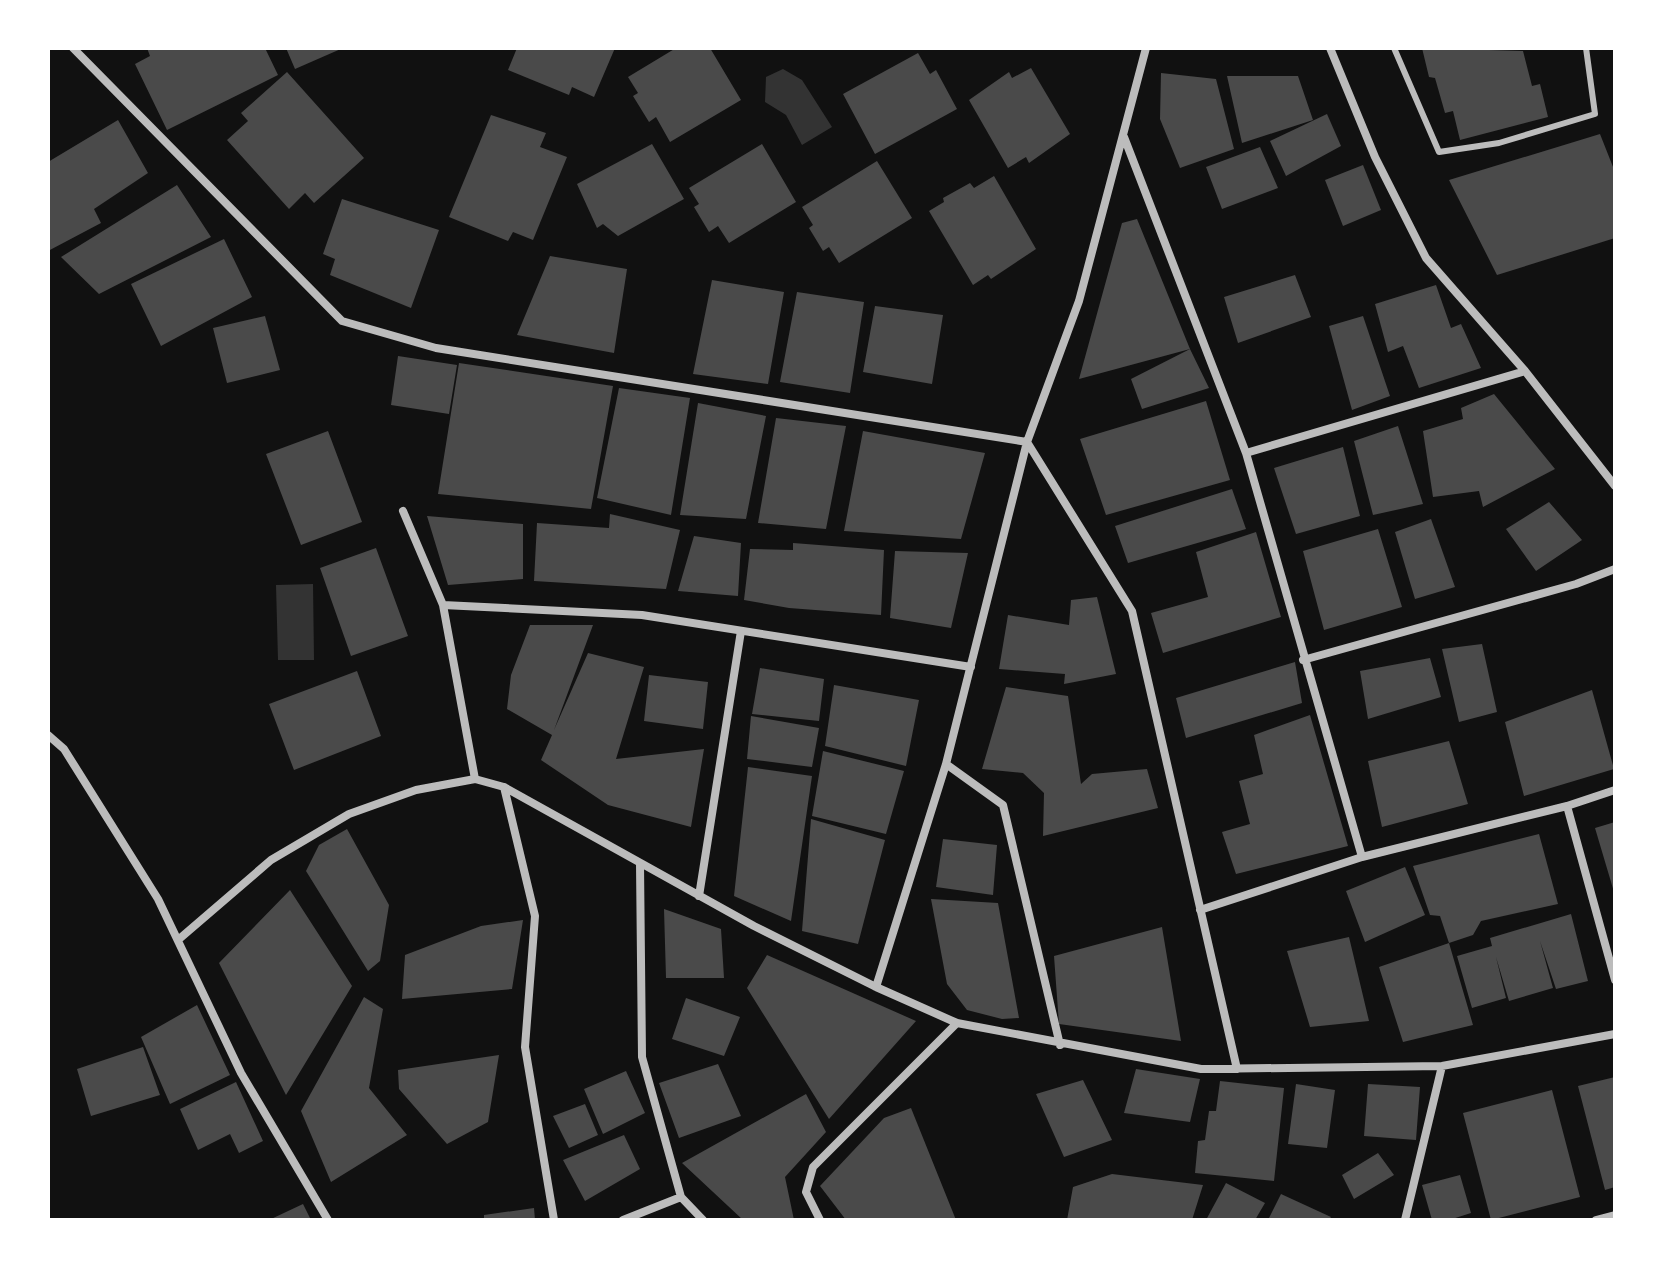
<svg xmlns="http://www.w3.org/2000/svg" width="1663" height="1268" font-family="'PT Sans',sans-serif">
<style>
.water{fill:#333}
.building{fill:#4a4a4a}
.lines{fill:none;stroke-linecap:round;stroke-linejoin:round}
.service{stroke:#bcbcbc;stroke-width:6}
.minor{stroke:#bcbcbc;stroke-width:8}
</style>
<rect width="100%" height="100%" fill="#111"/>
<path class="water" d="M783 69 802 80 832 127 802 145 786 115 765 102 766 77Z
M313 584 314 660H278L276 585Z"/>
<path class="building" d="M147 48H265L278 75 167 130 135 64 150 56Z
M286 48H343L295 69Z
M517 48H615L594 97 572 87 569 95 508 70Z
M676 48H710L741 100 670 142 656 117 649 122 633 96 638 93 628 77Z
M1422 48 1523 51 1532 86 1540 84 1548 117 1460 140 1453 111 1445 113 1435 78 1429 77Z
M918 53 930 74 936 70 957 109 875 154 843 94Z
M1031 68 1070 134 1029 163 1026 157 1008 168 969 100 1009 72 1012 78Z
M287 72 364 158 314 203 305 193 289 209 227 140 248 121 241 113Z
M1161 73 1216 79 1234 149 1180 168 1160 119Z
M1227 76H1298L1313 120 1242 143Z
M1327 114 1341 146 1286 176 1270 141Z
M491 115 546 133 540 147 567 157 533 240 513 232 508 241 449 217Z
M118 120 148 173 94 209 101 223 48 251V162Z
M1600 134 1615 172V238L1497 275 1449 180Z
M652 144 684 199 618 236 603 224 597 228 577 184Z
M762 144 796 202 729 243 718 226 709 232 694 207 699 204 689 188Z
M1260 147 1278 188 1222 209 1206 167Z
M877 161 912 218 839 263 829 247 823 251 809 228 813 225 802 207Z
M1363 165 1381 210 1343 226 1325 180Z
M994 176 1036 249 991 279 988 275 973 285 929 211 944 202 943 198 970 183 974 188Z
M177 185 211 237 99 294 61 257Z
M342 199 439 230 411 308 330 275 335 259 323 254Z
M1137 219 1190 349 1079 379 1122 223Z
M224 239 252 297 161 346 131 284Z
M550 256 627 269 614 353 517 335Z
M1295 275 1311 317 1238 343 1224 297Z
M712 280 784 292 768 384 693 374Z
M1436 285 1451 328 1461 324 1481 368 1419 388 1403 346 1388 352 1375 304Z
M797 292 864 302 850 393 780 382Z
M875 306 943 315 932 384 863 372Z
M265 316 280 370 227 383 213 328Z
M1363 316 1390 396 1352 410 1329 326Z
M1190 349 1209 388 1142 409 1131 379Z
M398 356 457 365 449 414 391 405Z
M459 363 613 386 591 509 438 494Z
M619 388 690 398 671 515 597 498Z
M1494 394 1555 469 1483 507 1479 491 1433 497 1423 431 1463 419 1461 408Z
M1206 401 1230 480 1106 515 1080 439Z
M698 403 766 416 746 519 680 515Z
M776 418 846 426 826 529 758 523Z
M1398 426 1423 504 1373 515 1354 441Z
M328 431 362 522 301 545 266 454Z
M863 431 985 453 961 539 844 531Z
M1343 447 1360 516 1296 534 1274 468Z
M1232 489 1246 529 1128 563 1115 526Z
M1549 502 1582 540 1536 571 1506 529Z
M610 514 680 530 666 589 534 581 537 523 609 528Z
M427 516 523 524V579L448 585Z
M1431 519 1455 587 1415 599 1395 532Z
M1378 529 1402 607 1324 630 1303 551Z
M1256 532 1281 617 1163 653 1151 613 1208 597 1196 552Z
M694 536 741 543 738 596 678 591Z
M793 543 884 550 881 615 789 608 744 600 750 549 793 550Z
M376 548 408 636 351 656 320 568Z
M895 551 968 553 951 628 890 618Z
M1097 597 1116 674 1064 684 1065 674 999 669 1008 615 1069 625 1071 600Z
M530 625H593L554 730 588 653 644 667 616 759 704 749 691 827 608 805 541 760 552 735 507 709 511 675Z
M1482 644 1497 712 1459 722 1442 649Z
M1430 658 1441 697 1368 719 1360 671Z
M1295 662 1302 703 1186 738 1176 698Z
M760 668 824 679 819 721 752 714Z
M357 671 381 736 294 770 269 704Z
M649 675 708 682 703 729 644 721Z
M834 685 919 700 906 766 825 746Z
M1006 687 1068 696 1081 784 1092 774 1147 769 1158 808 1043 836 1044 793 1023 773 982 769Z
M1592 690 1614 769 1524 796 1505 722Z
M1310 715 1348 846 1236 874 1222 832 1250 824 1239 781 1263 774 1254 735Z
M751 716 819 728 812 767 747 759Z
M1449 741 1468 804 1382 827 1368 761Z
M823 751 904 771 886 834 812 816Z
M748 767 812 776 791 921 734 896Z
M811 819 885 840 858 944 802 931Z
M1615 822V892H1614L1595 828Z
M347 829 389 905 380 961 368 971 306 871 319 845Z
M1539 834 1558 904 1481 921 1473 935 1449 943 1473 1025 1403 1042 1379 967 1449 943 1440 916 1430 915 1413 866Z
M943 839 997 845 993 895 936 887Z
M1405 867 1425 915 1365 942 1346 891Z
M290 890 352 986 286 1095 219 963Z
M931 899 998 903 1019 1018 1002 1019 967 1010 947 984Z
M664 909 721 929 724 978H666Z
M1571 914 1588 981 1556 989 1540 941 1553 988 1509 1001 1496 957 1506 998 1472 1008 1457 956 1492 946 1490 938Z
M523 920 512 989 402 999 405 955 481 926Z
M1162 927 1181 1041 1059 1024 1054 956Z
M1349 937 1369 1021 1310 1027 1287 951Z
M767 955 916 1021 829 1119 747 988Z
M364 997 383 1009 369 1088 407 1135 331 1182 301 1111Z
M686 998 740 1017 724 1056 672 1039Z
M197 1005 230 1075 170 1104 141 1037Z
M143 1047 160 1095 91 1116 77 1069Z
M499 1055 488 1122 447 1144 399 1089 398 1070Z
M718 1064 741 1116 679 1138 659 1083Z
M1136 1069 1200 1079 1190 1122 1124 1113Z
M626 1071 645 1113 603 1134 584 1089Z
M1615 1077V1187L1605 1190 1578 1086Z
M1083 1080 1112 1140 1064 1157 1036 1094Z
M1220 1081 1284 1088 1274 1181 1195 1173 1198 1141 1205 1140 1209 1111H1216Z
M236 1082 263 1141 239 1153 230 1134 198 1150 180 1109Z
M1296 1084 1335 1090 1327 1148 1288 1144Z
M1368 1084 1420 1087 1416 1140 1364 1136Z
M1552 1090 1580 1197 1491 1220 1463 1113Z
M806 1094 826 1132 785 1177 794 1220H743L682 1163Z
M585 1104 598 1135 569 1148 553 1116Z
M911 1108 956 1220H846L820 1186 884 1118Z
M624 1135 640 1169 585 1201 563 1160Z
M1378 1153 1394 1175 1354 1199 1342 1175Z
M1112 1174 1203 1185 1192 1220H1067L1073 1187Z
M1460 1175 1471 1213 1449 1220H1432L1422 1185Z
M1226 1183 1265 1203 1255 1220H1206Z
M1281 1194 1331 1217 1329 1220H1268Z
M303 1204 311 1220H269Z
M534 1208 535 1220H484V1215Z"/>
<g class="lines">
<path class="service" d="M1394 48 1439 152 1499 143 1595 114 1586 48"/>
<path class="minor" d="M73 48 342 321 436 348 1027 442
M1330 48 1375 157 1426 258 1525 371 1615 486
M1124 137 1246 453 1362 857
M1027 442 1132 611 1237 1069
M1246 453 1525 371
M403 511 443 605
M1303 660 1576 584 1615 569
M48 735 64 749 158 899 241 1073 328 1220
M946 764 1003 805 1060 1045
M475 779 443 605 642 615 971 667
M504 787 535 916 525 1047 554 1220
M1567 806 1615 980
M640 864 642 1057 681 1197 703 1220
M699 896 741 631
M1200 910 1362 857 1567 806 1615 790
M178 940 271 860 349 814 416 790 475 779 504 787 754 926 876 987 957 1023 1201 1069 1442 1066 1615 1034
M876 987 946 764 1027 442 1079 301 1146 48
M623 1220 681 1197
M820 1220 806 1192 813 1167 957 1023
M1405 1220 1442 1066
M1596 1220 1615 1215"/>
</g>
<rect width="1663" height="1268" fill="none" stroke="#ffffff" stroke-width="100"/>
</svg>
